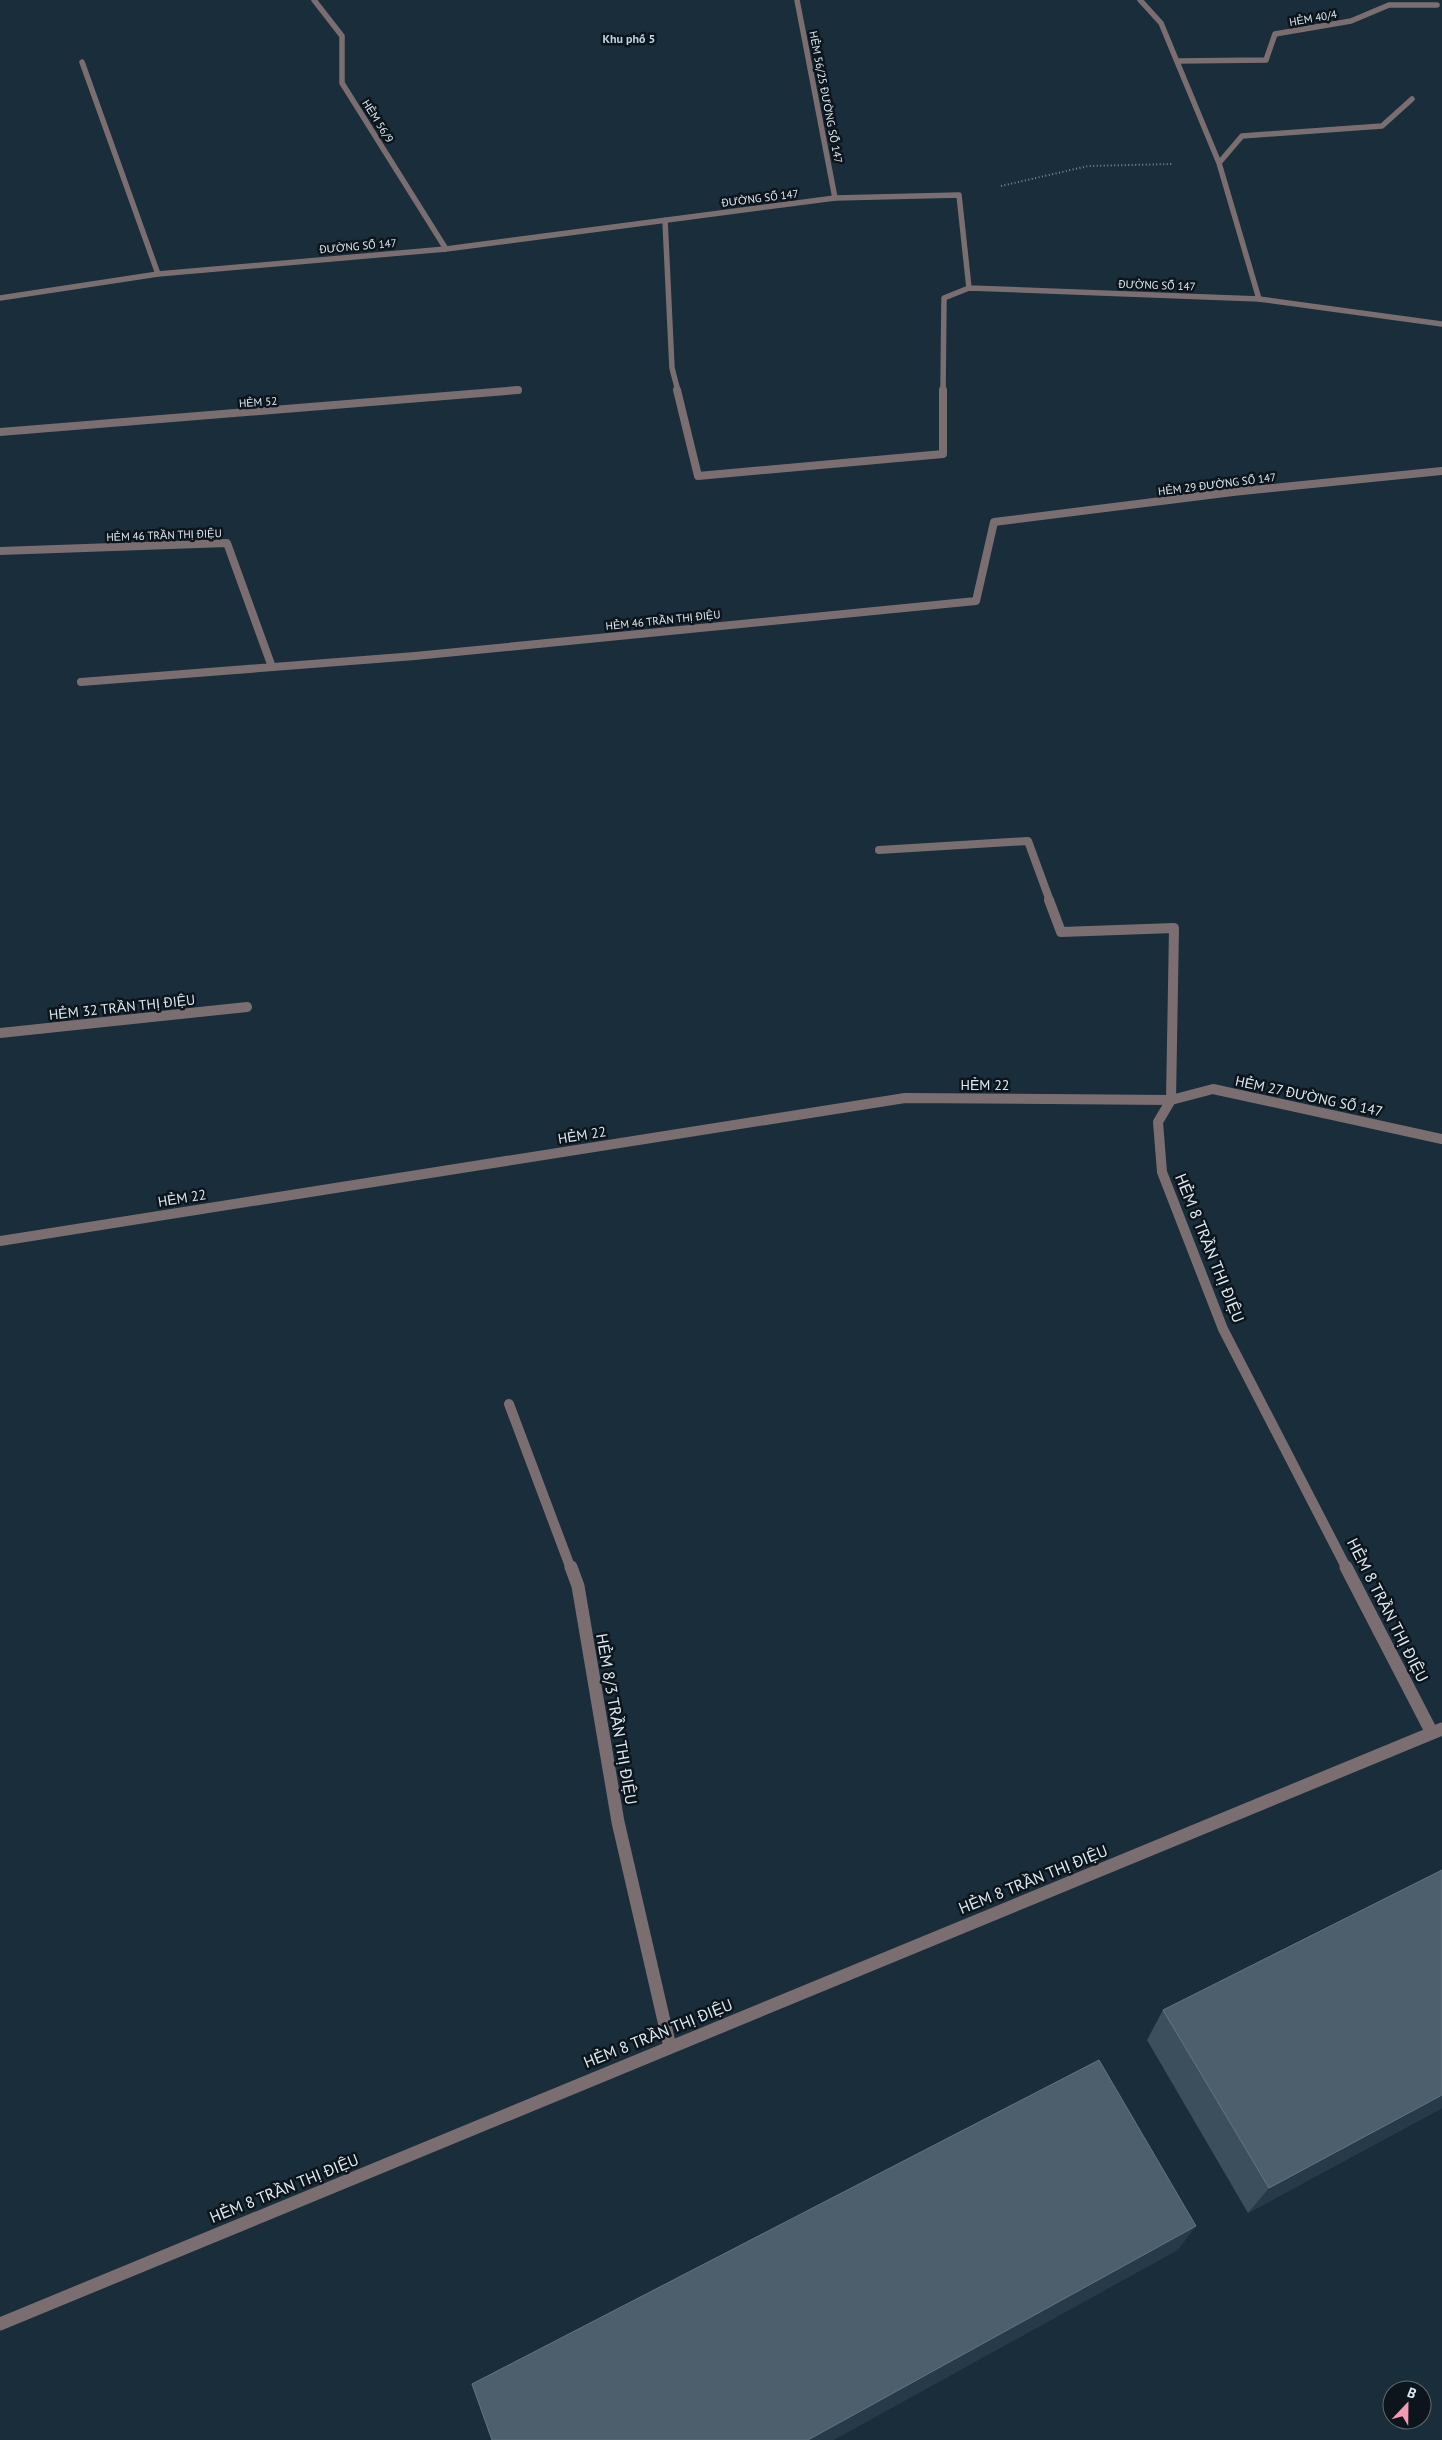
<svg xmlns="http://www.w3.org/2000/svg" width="1442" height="2440" font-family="'PT Sans',sans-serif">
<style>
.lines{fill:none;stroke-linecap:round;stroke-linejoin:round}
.path{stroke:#7b8b96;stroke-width:2;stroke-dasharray:1 2.5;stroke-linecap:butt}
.lane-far3{stroke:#7b6e71;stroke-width:5.5}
.lane-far2{stroke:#7b6e71;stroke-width:8}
.lane-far1{stroke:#7b6e71;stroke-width:10}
.lane{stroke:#7b6e71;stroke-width:13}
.street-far3{stroke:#7b6e71;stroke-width:5.5}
.street-far2{stroke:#7b6e71;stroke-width:8}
.street-far1{stroke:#7b6e71;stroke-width:10}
.street{stroke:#7b6e71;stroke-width:13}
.wall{fill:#3b4f5d}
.shaded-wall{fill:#263a49}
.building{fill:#4d5f6d;stroke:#637582}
.labels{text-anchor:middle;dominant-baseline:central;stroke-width:5;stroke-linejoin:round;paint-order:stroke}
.far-street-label{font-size:11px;fill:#dde9f2;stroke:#0c151b}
.far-neighbourhood-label{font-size:12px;font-weight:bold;fill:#bad3e4;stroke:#0c151b}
.street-label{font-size:14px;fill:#dde9f2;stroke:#0c151b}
.near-street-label{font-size:16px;fill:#dde9f2;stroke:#0c151b}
</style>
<rect width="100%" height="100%" fill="#192d3b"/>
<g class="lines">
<path class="path" d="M1001 186 1088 166 1173 164"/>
<path class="lane-far3" d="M797 0 835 198
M1140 0 1161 23 1219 163 1259 299
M1177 61 1266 60 1275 34 1351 21 1389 5H1437
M82 62 158 274
M1219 163 1242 136 1382 126 1412 99
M505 391 518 390"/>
<path class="lane-far2" d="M0 432 518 390"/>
<path class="lane-far1" d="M0 1241 905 1098 1171 1100
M509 1404 571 1569"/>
<path class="lane" d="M571 1567 578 1586 618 1822 670 2047"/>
<path class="street-far3" d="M314 0 342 36V83L446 249
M665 220 672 368 678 391
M0 298 158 274 446 249 835 198 959 195 969 288 1259 299 1442 324
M943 391 944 298 969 288"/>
<path class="street-far2" d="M677 390 698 476 943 454V390
M0 551 227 543 272 667
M81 682 415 656 976 601 994 522 1233 492 1442 471
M879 850 1028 841 1050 901"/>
<path class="street-far1" d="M1049 900 1061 932 1174 928 1171 1100 1158 1122 1162 1172 1223 1329 1347 1569
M0 1033 247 1007
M1171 1100 1213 1089 1442 1139"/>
<path class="street" d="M1346 1567 1432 1733
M0 2324 1442 1729"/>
</g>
<path class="wall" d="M1163 2010 1442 2108 1248 2213 1147 2040Z"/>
<path class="shaded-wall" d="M1442 2095V2108L1248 2213 1269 2188Z
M1196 2226 1178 2250 834 2440H808Z"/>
<path class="building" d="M1442 1870V2095L1269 2188 1163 2010Z
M1099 2060 1196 2226 808 2440H492L472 2384Z"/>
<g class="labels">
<g class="far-street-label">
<text transform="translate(1313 18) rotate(-10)">HẺM 40/4</text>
<text transform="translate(826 97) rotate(79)">HẺM 56/25 ĐƯỜNG SỐ 147</text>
<text transform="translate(378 121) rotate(58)">HẺM 56/9</text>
<text transform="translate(760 198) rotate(-7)">ĐƯỜNG SỐ 147</text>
<text transform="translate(358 246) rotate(-5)">ĐƯỜNG SỐ 147</text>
<text transform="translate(1157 285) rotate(2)">ĐƯỜNG SỐ 147</text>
<text transform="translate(258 402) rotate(-4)">HẺM 52</text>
<text transform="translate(1217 484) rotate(-7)">HẺM 29 ĐƯỜNG SỐ 147</text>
<text transform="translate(164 535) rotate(-2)">HẺM 46 TRẦN THỊ ĐIỆU</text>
<text transform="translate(663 620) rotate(-6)">HẺM 46 TRẦN THỊ ĐIỆU</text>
</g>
<g class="far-neighbourhood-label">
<text x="629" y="38">Khu phố 5</text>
</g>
<g class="street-label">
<text transform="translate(122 1007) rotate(-6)">HẺM 32 TRẦN THỊ ĐIỆU</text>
<text x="985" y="1085">HẺM 22</text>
<text transform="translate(1309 1096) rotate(12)">HẺM 27 ĐƯỜNG SỐ 147</text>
<text transform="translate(582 1135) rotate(-9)">HẺM 22</text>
<text transform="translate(182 1198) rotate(-9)">HẺM 22</text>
</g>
<g class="near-street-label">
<text transform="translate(1210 1248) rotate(68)">HẺM 8 TRẦN THỊ ĐIỆU</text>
<text transform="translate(1388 1610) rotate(63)">HẺM 8 TRẦN THỊ ĐIỆU</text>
<text transform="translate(617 1719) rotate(80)">HẺM 8/3 TRẦN THỊ ĐIỆU</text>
<text transform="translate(1033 1879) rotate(-22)">HẺM 8 TRẦN THỊ ĐIỆU</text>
<text transform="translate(658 2033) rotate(-22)">HẺM 8 TRẦN THỊ ĐIỆU</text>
<text transform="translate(284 2188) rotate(-22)">HẺM 8 TRẦN THỊ ĐIỆU</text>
</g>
</g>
<g transform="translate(1407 2405) rotate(22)"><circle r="24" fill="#0c151b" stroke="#606a71"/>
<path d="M0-4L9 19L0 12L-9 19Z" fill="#f29ab0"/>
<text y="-8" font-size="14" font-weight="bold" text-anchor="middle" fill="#dde9f2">B</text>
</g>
</svg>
